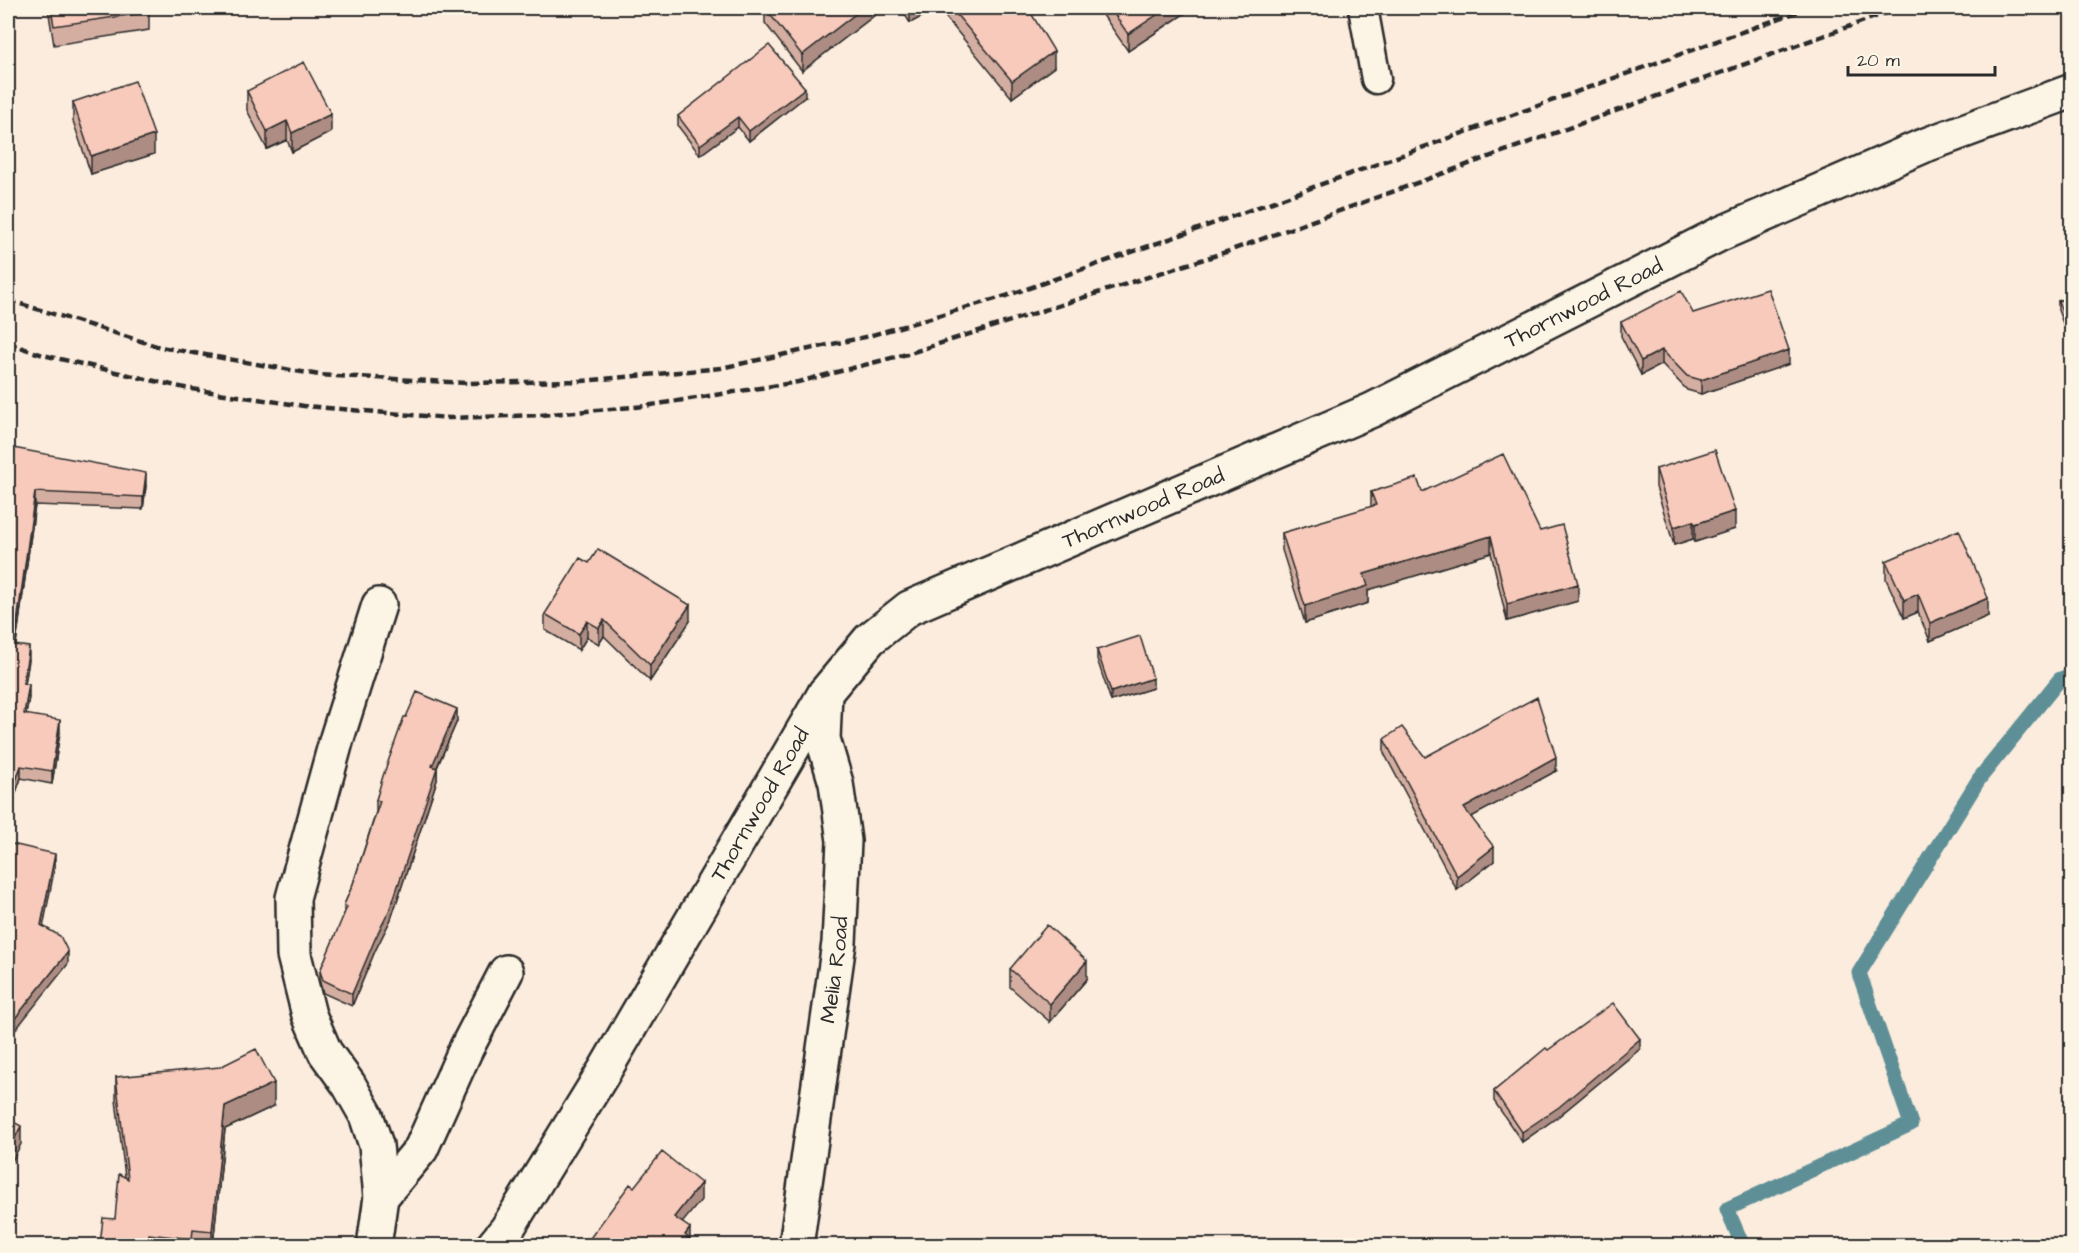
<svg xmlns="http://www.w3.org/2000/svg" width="2079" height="1253" font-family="'Architects Daughter',sans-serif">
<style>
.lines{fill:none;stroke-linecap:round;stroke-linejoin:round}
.stream{stroke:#5f8f96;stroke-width:15}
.service-casing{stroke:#2b2b2b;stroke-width:33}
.minor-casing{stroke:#2b2b2b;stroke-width:38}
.tertiary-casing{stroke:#2b2b2b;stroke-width:38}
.service{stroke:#fcf5e5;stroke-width:28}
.minor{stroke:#fcf5e5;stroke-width:33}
.tertiary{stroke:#fcf5e5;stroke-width:33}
.rail{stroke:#2b2b2b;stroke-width:4.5;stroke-dasharray:9 4.5;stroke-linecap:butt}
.wall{fill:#d4aea1;stroke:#2b2b2b;stroke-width:1.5}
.shaded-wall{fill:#ad8d83;stroke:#2b2b2b;stroke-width:1.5}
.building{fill:#f7cabb;stroke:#2b2b2b;stroke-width:1.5}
.labels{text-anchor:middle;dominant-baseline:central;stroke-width:4.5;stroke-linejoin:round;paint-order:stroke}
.street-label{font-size:22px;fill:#2b2b2b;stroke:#fcf5e5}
</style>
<rect width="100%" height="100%" fill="#fbecdd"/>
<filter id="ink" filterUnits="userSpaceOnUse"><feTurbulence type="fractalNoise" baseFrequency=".0167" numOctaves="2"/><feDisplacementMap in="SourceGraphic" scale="12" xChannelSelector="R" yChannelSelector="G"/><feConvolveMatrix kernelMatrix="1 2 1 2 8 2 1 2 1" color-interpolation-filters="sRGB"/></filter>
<g filter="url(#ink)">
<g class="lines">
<path class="stream" d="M1743 1246 1727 1209 1911 1124 1859 973 1979 779 2060 679 2072 675"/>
<defs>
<path id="service" d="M1363 8 1376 79"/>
<g id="minor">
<path d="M381 1197 421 1149 465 1051 506 972"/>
<path d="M374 1246 381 1197 376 1145 366 1115 349 1085 325 1052 309 1015 294 955 293 898 337 738 379 605"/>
<path id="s1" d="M796 1246 839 943 844 841 836 783 823 739 825 693"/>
</g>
<g id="tertiary">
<path id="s2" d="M493 1246 507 1229 603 1073 825 693 870 639 909 608 1372 410 1720 234 1923 146 2072 91"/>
</g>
</defs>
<use href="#service" class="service-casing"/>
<use href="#minor" class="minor-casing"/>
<use href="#tertiary" class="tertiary-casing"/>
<use href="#service" class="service"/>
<use href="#minor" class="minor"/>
<use href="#tertiary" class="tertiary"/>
<path class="rail" d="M8 300 160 347 319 375 468 383 582 381 721 368 865 337 1006 296 1195 230 1808 8
M8 343 43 355 185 388 304 406 449 418 540 415 645 406 798 382 907 354 1226 252 1900 8"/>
</g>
<path class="wall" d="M48 8H149V30L54 45Z
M765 8H884L802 71 765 23Z
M901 8H1028L1054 67 1012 98 938 8 910 23Z
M1098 8H1193L1128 51Z
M247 91 331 132 292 152 287 140 267 149 247 110Z
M805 97 749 141 738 127 700 155 678 126V116Z
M73 102 154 154 91 174 73 121Z
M2072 296V347L2058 310V301Z
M1693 313 1789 364 1701 394 1687 390 1662 364 1641 375 1621 336V322Z
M8 447 146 486 143 509 35 505 16 645 29 660 25 684 29 697 26 714 60 732 52 784 21 778 8 815Z
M1656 469 1735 529 1695 542 1693 539 1674 545 1656 487Z
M1371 492H1422L1540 531 1578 601 1507 621 1491 553 1368 590V603L1305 623 1282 550V533L1371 507Z
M1886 561 1988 616 1930 641 1918 612 1904 618 1886 579Z
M545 614 690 621 650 681 604 636 599 644 587 637 579 650 545 630Z
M1097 650 1153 688 1111 701 1097 659Z
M406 717 457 721 437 768V780L391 919 375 951 352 1006 323 993 320 983V971L344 916V905L353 884 376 812V800Z
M1384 739 1425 757 1556 771 1471 817 1494 861 1457 890 1384 753Z
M1010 969 1087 979 1050 1022 1010 987Z
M1640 1049 1559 1116 1522 1142 1494 1101V1091L1548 1050Z
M116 1077 274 1106 225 1129 213 1245H100L115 1219 125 1177 116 1100Z"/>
<path class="shaded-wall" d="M863 8H884L802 71V55Z
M910 8H938L910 23Z
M1167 8H1193L1128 51V34Z
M1054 51V67L1012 98V81Z
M805 88V97L749 141V131Z
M331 114V132L292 152V133Z
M738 117V127L700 155V145Z
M287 121V140L267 149V131Z
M154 135V154L91 174V156Z
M1662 350V364L1641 375V361Z
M1789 350V364L1701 394V380Z
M146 473V486L143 509V497Z
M35 492V505L14 658V645Z
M1735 511V529L1695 542V524Z
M1693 521V539L1674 545V527Z
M1491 536V553L1368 590V603L1305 623V606L1364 574Z
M1578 584V601L1507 621V604Z
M1918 594V612L1904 618V600Z
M1988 598V616L1930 641V623Z
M690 605V621L650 681V665Z
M604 620V636L599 644V628Z
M587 621V637L579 650V634Z
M29 647V660L23 696V684Z
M1153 678V688L1111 701V692Z
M29 684V697L24 727V714Z
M457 709V721L432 778V766Z
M60 720V732L52 784V771Z
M1556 757V771L1464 821V808Z
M21 766V778L8 815V802Z
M437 768V780L391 919 375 951 352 1006V994Z
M1494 847V861L1457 890V876Z
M55 854V866L41 938V925Z
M68 952V964L8 1039V1027Z
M1087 961V979L1050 1022V1004Z
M1640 1039V1049L1559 1116 1522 1142V1132Z
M274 1083V1106L225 1129 213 1245H212V1231L225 1106Z
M21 1126V1144L8 1169V1151Z
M701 1183V1200L674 1233V1217Z
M690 1228V1244L692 1242V1245H685V1235Z"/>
<path class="building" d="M51 8H149V12L54 26Z
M765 8H863L802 55Z
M951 8H1028L1054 51 1012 81Z
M1110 8H1167L1128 34Z
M769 45 805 88 749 131 738 117 700 145 678 116Z
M304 62 331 114 292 133 287 121 267 131 247 91Z
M135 81 154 135 91 156 73 102Z
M1768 289 1789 350 1701 380 1687 376 1662 350 1641 361 1621 322 1681 291 1693 313Z
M2072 296V337L2058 301Z
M8 447 146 473 143 497 35 492 14 645 29 647 23 684H29L24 714 60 720 52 771 21 766 8 802Z
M1715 450 1735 511 1695 524 1693 521 1674 527 1656 469Z
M1503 454 1540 531 1562 525 1578 584 1507 604 1491 536 1364 574 1368 586 1305 606 1282 533 1376 505 1371 492 1417 478 1422 492Z
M1959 530 1988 598 1930 623 1918 594 1904 600 1886 561Z
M598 549 690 605 650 665 604 620 599 628 587 621 579 634 545 614 580 558 589 563Z
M1140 636 1153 678 1111 692 1097 650Z
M417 692 457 709 432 766 437 768 391 907 375 939 352 994 323 980 320 971 347 907 344 905 353 884 380 801 376 800 383 776 404 717H406Z
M1537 697 1556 757 1464 808 1494 847 1457 876 1384 739 1402 727 1425 757Z
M8 843 55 854 41 925 60 936 68 952 8 1027Z
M1047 925 1087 961 1050 1004 1010 969Z
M1613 1003 1640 1039 1559 1107 1522 1132 1494 1091 1546 1048 1548 1050Z
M256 1049 274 1083 225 1106 212 1231 193 1229 192 1239 149 1234 148 1245H100L103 1218 115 1219 119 1174 128 1179 116 1077 220 1067Z
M8 1119 21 1126 8 1151Z
M662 1152 701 1183 674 1217 690 1228 685 1235 692 1242 689 1245H585L630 1184 634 1187Z"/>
</g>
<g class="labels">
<g class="street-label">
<text stroke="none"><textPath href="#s2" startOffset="1506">Thornwood Road</textPath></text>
<text stroke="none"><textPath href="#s2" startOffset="1020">Thornwood Road</textPath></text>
<text stroke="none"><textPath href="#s2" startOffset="516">Thornwood Road</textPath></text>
<text stroke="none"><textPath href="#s1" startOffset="279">Melia Road</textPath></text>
</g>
</g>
<rect width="2079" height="1253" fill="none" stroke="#fcf5e5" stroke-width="30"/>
<rect x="15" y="15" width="2049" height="1223" fill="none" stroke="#2b2b2b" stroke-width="2" filter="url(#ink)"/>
<path d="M1848 66v9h147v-9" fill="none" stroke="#2b2b2b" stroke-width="3"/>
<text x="1857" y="66" font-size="18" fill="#2b2b2b" stroke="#fcf5e5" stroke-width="4.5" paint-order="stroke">20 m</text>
</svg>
